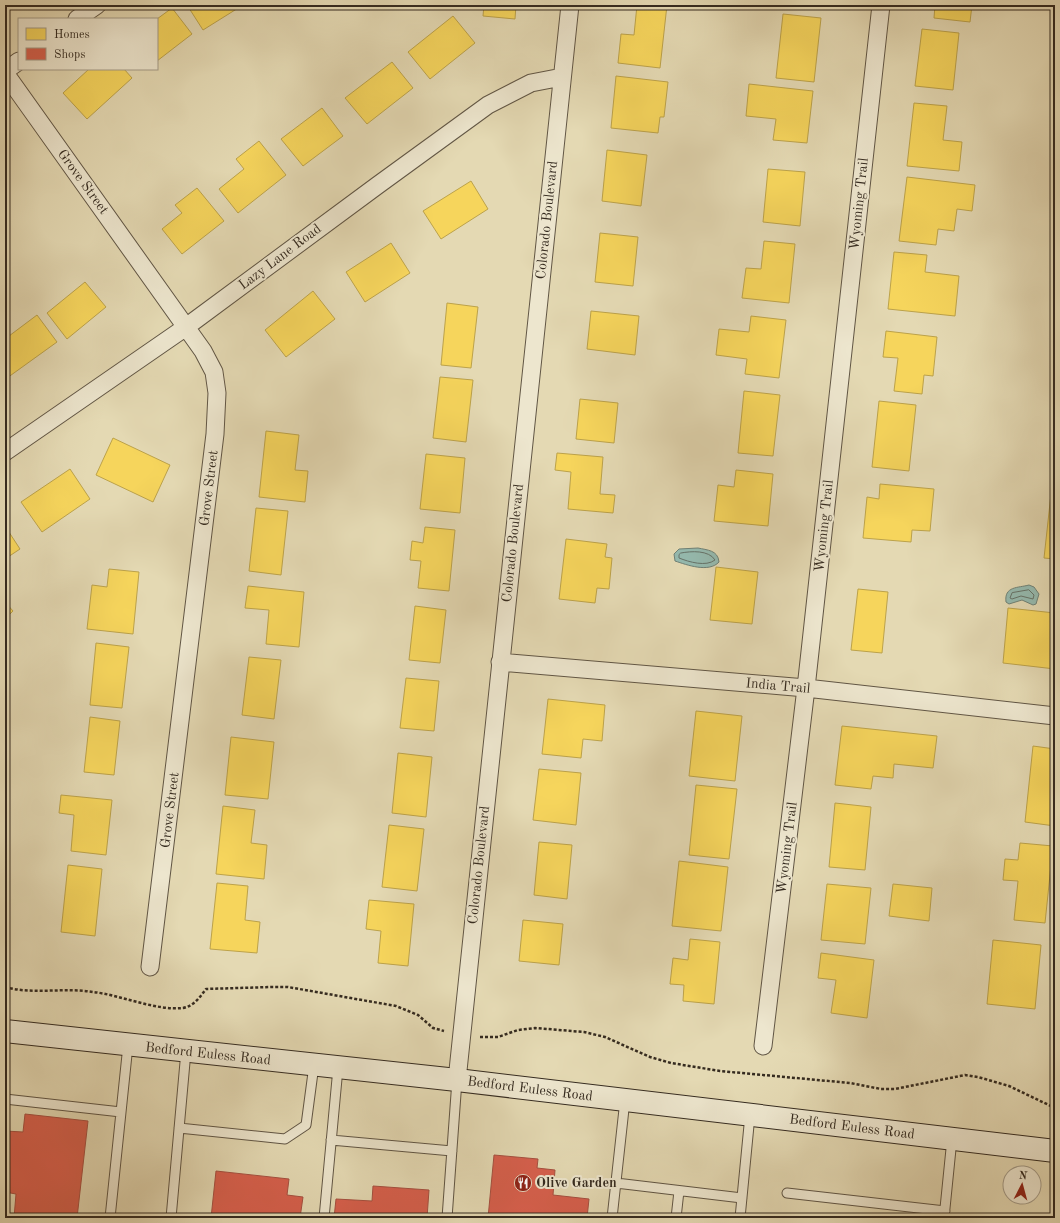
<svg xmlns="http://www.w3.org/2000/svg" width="1060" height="1223" font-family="'Old Standard TT',serif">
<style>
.water{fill:#95baaf;stroke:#6f8176}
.homes{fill:#f6d55c;stroke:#bca24a}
.shops{fill:#d6604d;stroke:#a65040}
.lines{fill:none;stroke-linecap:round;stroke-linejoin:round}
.shore{stroke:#657268;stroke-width:1}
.lane-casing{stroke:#615645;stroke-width:11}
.street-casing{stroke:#615645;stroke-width:19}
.secondary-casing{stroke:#352b20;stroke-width:24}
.path{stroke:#352b20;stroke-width:2.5;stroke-dasharray:3 2;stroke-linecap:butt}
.lane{stroke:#ede6ce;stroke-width:9}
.street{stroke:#ede6ce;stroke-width:17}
.secondary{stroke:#ede6ce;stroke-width:22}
.labels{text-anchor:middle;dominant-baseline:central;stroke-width:4;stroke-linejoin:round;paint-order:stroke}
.street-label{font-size:14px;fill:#352b20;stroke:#ede6ce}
.poi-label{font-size:14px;font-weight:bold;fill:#352b20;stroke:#ede6ce;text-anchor:start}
</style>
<rect width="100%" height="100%" fill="#e4d9b3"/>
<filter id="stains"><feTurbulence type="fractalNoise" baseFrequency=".005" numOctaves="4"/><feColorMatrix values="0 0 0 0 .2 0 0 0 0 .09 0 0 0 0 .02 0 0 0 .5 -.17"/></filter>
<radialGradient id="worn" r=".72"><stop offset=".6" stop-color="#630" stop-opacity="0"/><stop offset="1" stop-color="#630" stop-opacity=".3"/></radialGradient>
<path class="water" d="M698 548C707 550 718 550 719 562 709 573 687 565 675 561L674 554 679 549Z
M1029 585 1034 587 1039 594 1036 604 1033 605 1022 600 1009 604 1006 602C1004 586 1018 588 1029 585Z"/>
<path class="homes" d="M187 5H243L203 30Z
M484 5H516L515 19 483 16Z
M637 5H667L660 68 618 63 621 34 634 35Z
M935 5H972L970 22 934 18Z
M172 8 192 34 157 61V19Z
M783 14 821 18 814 82 776 78Z
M453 16 475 43 430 79 408 52Z
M922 29 959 33 953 90 915 86Z
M392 62 413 88 367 124 345 98Z
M89 69H124L132 78 87 119 63 93Z
M616 76 668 82 664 117H660L658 133 611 128Z
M749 84 813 91 807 143 773 140 776 119 746 116Z
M914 103 947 106 943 140 962 142 959 171 907 166Z
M322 108 343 136 303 166 281 139Z
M259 141 286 175 238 213 219 189 244 169 236 159Z
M607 150 647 155 641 206 602 201Z
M768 169 805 172 800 226 763 222Z
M907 177 975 185 972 211 957 209 954 231 938 229 936 245 899 241Z
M471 181 488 209 441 239 423 211Z
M197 188 224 221 182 254 162 229 182 213 175 205Z
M600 233 638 237 633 286 595 282Z
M764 241 795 244 789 303 742 298 746 268 761 269Z
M391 243 410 273 365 302 346 272Z
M894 252 927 255 925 272 959 276 955 316 888 309Z
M85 282 106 307 67 339 47 313Z
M313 291 335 319 286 357 265 330Z
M1054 292H1055V314L1052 313Z
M447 303 478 307 471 368 441 365Z
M591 311 639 316 635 355 587 349Z
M37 315 57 342 7 378 5 375V339Z
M751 316 786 320 779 378 745 374 747 359 716 355 719 329 749 332Z
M886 331 937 337 933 376 924 375 922 394 894 391 898 358 883 357Z
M440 377 473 380 466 442 433 438Z
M744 391 780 395 773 456 738 453Z
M580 399 618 403 614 443 576 439Z
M879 401 916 405 909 471 872 467Z
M266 431 299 435 295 470 308 471 305 502 259 497Z
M113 438 170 465 153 502 96 475Z
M557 453 603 457 600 494 615 495 613 513 568 509 571 472 555 470Z
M426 454 465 458 460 513 420 509Z
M70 469 90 499 42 532 21 502Z
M736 470 773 474 768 526 714 521 718 485 734 487Z
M880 484 934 489 930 531 912 530 911 542 863 538 867 497 879 499Z
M1051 494H1055V559L1044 558Z
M256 508 288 511 281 575 249 571Z
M5 526 20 549 5 559Z
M425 527 455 530 449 591 418 588 421 561 410 560 412 541 423 543Z
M566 539 607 544 605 557 612 558 609 589 597 588 595 603 559 599Z
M716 567 758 572 752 624 710 620Z
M109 569 139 572 133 634 87 629 92 585 107 587Z
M248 586 304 592 299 647 266 644 269 610 245 608Z
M858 589 888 592 882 653 851 650Z
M5 602 13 611 5 619Z
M415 606 446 610 440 663 409 660Z
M1008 608 1055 613V669L1003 663Z
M96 643 129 647 122 708 90 705Z
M249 657 281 660 274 719 242 715Z
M406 678 439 681 434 731 400 728Z
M548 699 605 705 602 741 583 739 581 758 542 754Z
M696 711 742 716 735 781 689 776Z
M90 717 120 721 114 775 84 772Z
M842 726 937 736 933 768 894 764 893 778 873 776 871 789 835 785Z
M231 737 274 742 268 799 225 795Z
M1033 746 1055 749V826L1025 822Z
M398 753 432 757 426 817 392 813Z
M539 769 581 773 576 825 533 820Z
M696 785 737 789 729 859 689 855Z
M61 795 112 800 106 855 71 851 74 815 59 813Z
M835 803 871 807 865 870 829 867Z
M223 806 255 810 251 843 267 845 264 879 216 874Z
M389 825 424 829 417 891 382 887Z
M539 842 572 845 567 899 534 895Z
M1020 843 1053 846 1045 923 1014 920 1018 881 1003 880 1005 859 1018 860Z
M679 861 728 867 721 931 672 926Z
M68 865 102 869 95 936 61 932Z
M217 883 248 886 245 920 260 922 257 953 210 949Z
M827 884 871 888 865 944 821 940Z
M893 884 932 888 929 921 889 916Z
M369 900 414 904 408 966 378 963 381 931 366 929Z
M523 920 563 924 559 965 519 961Z
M690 939 720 942 714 1004 683 1001 684 985 670 984 673 958 688 960Z
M993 940 1041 945 1035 1009 987 1004Z
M821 953 874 960 867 1018 831 1013 836 980 818 978Z"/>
<path class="shops" d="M25 1114 88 1121 77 1218H14L16 1194 5 1192V1131L23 1132Z
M494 1155 538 1159 537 1168 555 1170 553 1195 589 1199 587 1218 573 1217V1218H488Z
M216 1171 289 1179 287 1195 303 1197 300 1218H211Z
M373 1186 429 1190 427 1218H334L336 1199 372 1201Z"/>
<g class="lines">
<path class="shore" d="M681 553C691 551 709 550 715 560 706 567 689 562 679 558V555Z
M1029 590 1034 595 1033 599 1021 596 1012 599 1010 598 1012 593Z"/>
<defs>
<path id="lane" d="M5 1099 121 1112
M179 1128 285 1139 306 1125 314 1065
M331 1140 452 1151
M616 1183 742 1198
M787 1193 945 1211
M110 1218 128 1045
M171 1218 186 1051
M324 1218 338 1068
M447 1218 457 1080
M612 1218 625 1100
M676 1218 679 1191
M740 1218 750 1115
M944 1218 952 1139"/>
<path id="street" d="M77 19 97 5
M5 71 19 61
M5 73 203 351 214 372 217 393 215 434 150 967
M5 452 186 327 378 185 488 105 531 83 562 77
M500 662 806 688 1055 716
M763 1046 806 688 881 5
M457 1080 570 5"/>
<path id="secondary" d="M5 1031 457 1080 1055 1151"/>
</defs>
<use href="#lane" class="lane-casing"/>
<use href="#street" class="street-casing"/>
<use href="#secondary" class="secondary-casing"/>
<path class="path" d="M5 987C33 995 64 987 93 992 121 995 156 1011 183 1008 194 1006 200 997 206 989L271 987H288L396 1006 418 1015 433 1028 444 1031
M480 1037H498L518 1030 535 1028 584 1032 605 1037 650 1057 671 1063 720 1071 850 1083 881 1089H895L965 1075 978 1077 1009 1086 1055 1108"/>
<use href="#lane" class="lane"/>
<use href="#street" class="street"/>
<use href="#secondary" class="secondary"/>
</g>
<defs>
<symbol id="restaurant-disc" viewBox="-11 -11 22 22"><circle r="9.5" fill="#8f2418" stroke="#ede6ce"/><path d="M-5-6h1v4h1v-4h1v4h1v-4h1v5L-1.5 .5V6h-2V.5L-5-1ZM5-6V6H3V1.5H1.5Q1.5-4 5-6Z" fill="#fff"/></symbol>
</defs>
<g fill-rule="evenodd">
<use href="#restaurant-disc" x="513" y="1173" width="20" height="20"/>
</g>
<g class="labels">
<g class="street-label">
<text transform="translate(83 182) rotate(54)">Grove Street</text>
<text transform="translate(859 204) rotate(-84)">Wyoming Trail</text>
<text transform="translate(547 220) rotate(-84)">Colorado Boulevard</text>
<text transform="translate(280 257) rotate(-37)">Lazy Lane Road</text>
<text transform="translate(209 488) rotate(-83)">Grove Street</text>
<text transform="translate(824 526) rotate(-84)">Wyoming Trail</text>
<text transform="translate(513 543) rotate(-84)">Colorado Boulevard</text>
<text transform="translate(778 686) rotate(5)">India Trail</text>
<text transform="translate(170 810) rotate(-83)">Grove Street</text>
<text transform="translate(787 848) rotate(-83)">Wyoming Trail</text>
<text transform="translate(479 865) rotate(-84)">Colorado Boulevard</text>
<text transform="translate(208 1054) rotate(6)">Bedford Euless Road</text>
<text transform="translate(530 1089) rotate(7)">Bedford Euless Road</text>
<text transform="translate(852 1127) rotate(7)">Bedford Euless Road</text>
</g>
<g class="poi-label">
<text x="536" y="1183">Olive Garden</text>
</g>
</g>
<rect width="1060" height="1223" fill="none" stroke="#e4d9b3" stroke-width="20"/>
<rect x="6" y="6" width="1048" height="1211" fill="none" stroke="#352b20" stroke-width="2"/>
<rect x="10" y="10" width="1040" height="1203" fill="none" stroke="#352b20"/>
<rect x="18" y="18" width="140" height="52" fill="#ede6ce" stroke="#a39b88"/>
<rect x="26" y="28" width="20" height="12" fill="#f6d55c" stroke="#a39b88"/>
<text x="54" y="38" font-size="12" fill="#352b20">Homes</text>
<rect x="26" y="48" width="20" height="12" fill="#d6604d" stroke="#a39b88"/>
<text x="54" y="58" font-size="12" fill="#352b20">Shops</text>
<g transform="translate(1022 1185) rotate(6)"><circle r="19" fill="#ede6ce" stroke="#a39b88"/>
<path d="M0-3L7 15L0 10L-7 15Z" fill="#8f2418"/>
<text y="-6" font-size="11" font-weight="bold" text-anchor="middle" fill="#352b20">N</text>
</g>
<rect width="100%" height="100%" filter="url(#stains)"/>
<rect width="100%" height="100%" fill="url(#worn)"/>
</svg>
